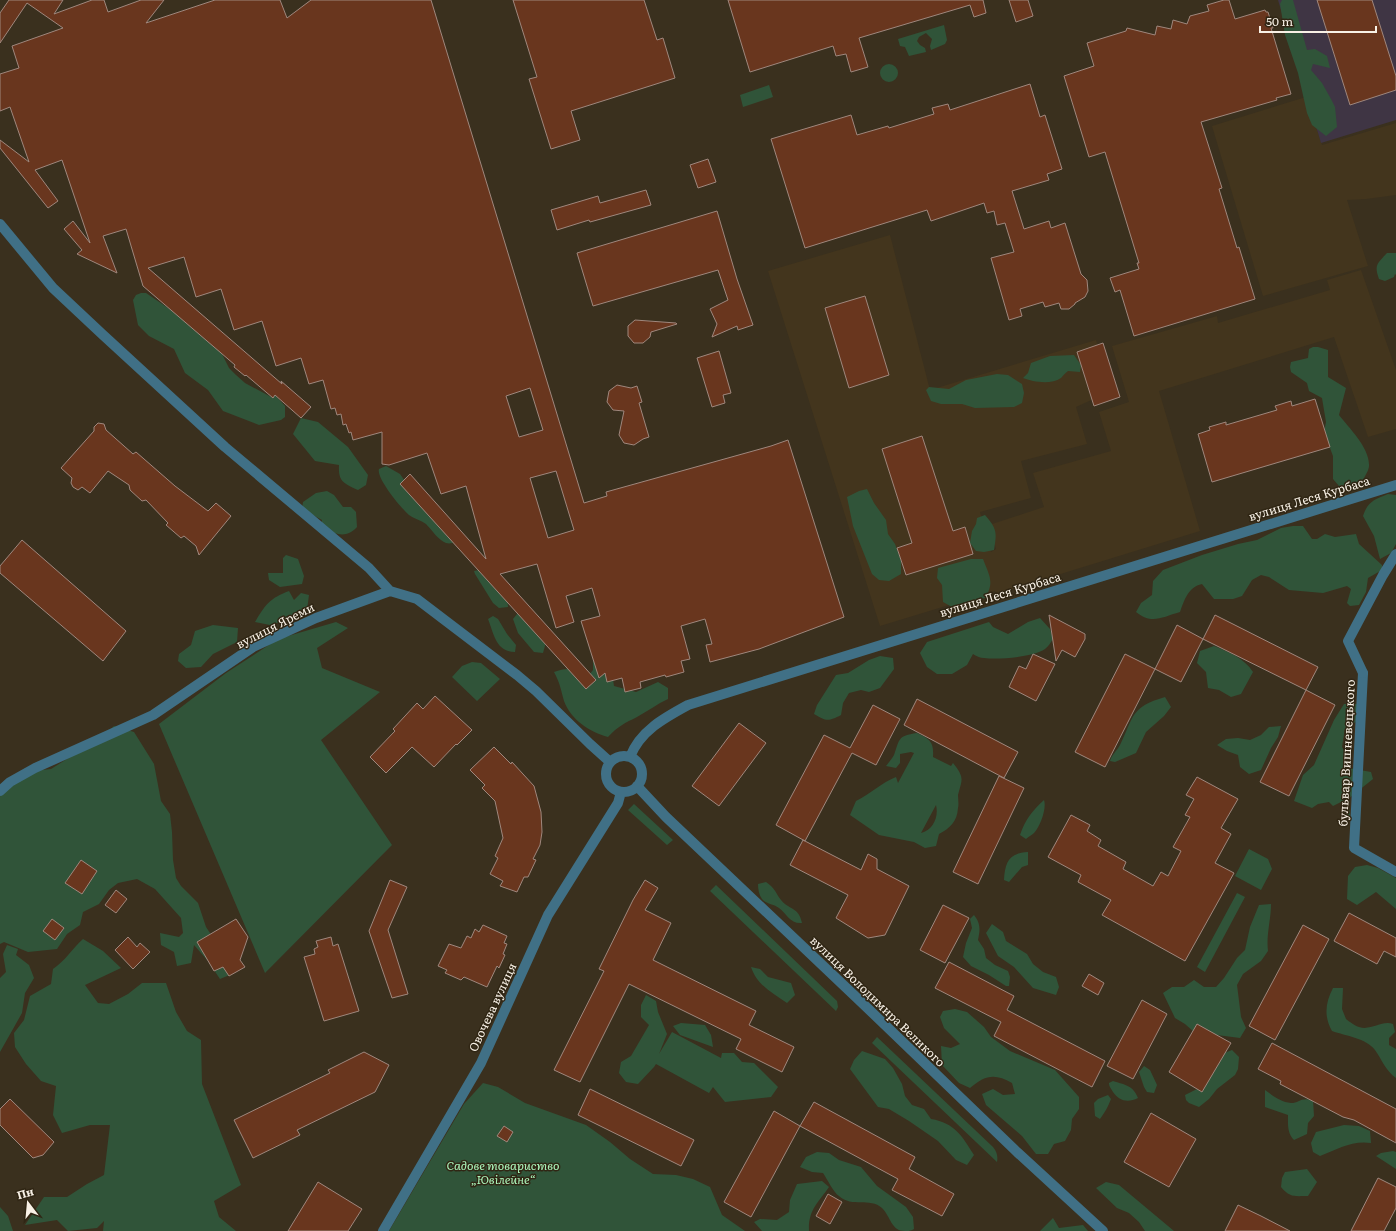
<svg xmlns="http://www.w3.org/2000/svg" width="1396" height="1231" font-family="Literata,serif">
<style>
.built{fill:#43351d}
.education{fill:#3f3544}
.green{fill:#305439;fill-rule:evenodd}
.building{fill:#69361e;stroke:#9f877d;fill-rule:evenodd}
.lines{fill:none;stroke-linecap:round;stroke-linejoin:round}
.pedestrian{stroke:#407086;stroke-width:10}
.minor{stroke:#407086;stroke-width:10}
.labels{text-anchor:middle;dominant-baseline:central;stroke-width:3;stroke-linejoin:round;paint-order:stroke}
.street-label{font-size:12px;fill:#f8f1e6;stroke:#302614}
.park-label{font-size:12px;font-style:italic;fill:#acf8bd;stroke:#302614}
</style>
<rect width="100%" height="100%" fill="#3a301e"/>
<path class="built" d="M1306 97 1322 145 1396 123V195L1366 199 1347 200 1368 266 1263 296 1212 126Z
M890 235 930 390 1096 340 1109 392 1076 407 1087 444 1021 461 1031 498 980 512 991 552 996 549 989 525 1044 507 1033 473 1111 451 1099 412 1129 402 1112 346 1217 316 1218 323 1330 290 1327 280 1361 270 1396 370V429L1368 437 1334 337 1159 391 1200 531 996 594 995 591 880 626 768 271Z"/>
<path class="education" d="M1278 0H1396V120L1321 143Z"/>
<path class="green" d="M1282 0H1293L1307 50 1315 49 1327 56 1330 68 1313 64 1311 70 1322 83 1331 99 1335 107 1337 127 1326 136 1312 125 1307 113 1298 73 1285 35 1280 4Z
M944 25 947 40 945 44 931 50 930 46 932 39 926 33 919 37 917 41 920 45 925 48 926 52 909 56 905 47 900 46 898 39Z
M880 73a9 9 0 1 1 18 0a9 9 0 1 1-18 0Z
M769 85 773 97 743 107 740 95Z
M1387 253H1396V275L1395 274 1394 277 1385 281 1379 279C1374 265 1377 264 1387 253Z
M141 293H146L171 310 217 344 229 368 236 375 245 383 273 398 275 395 285 406V417L281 420 259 425 223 411 208 390 185 373 174 349 149 336 138 325 133 300 136 295Z
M1313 347H1318L1328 350V377L1346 388 1339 415C1349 428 1370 448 1369 466 1369 470 1365 476 1363 480L1342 488 1339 486 1333 479V456L1324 432 1326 422 1322 398 1309 391 1307 383 1291 372 1290 367 1291 362 1308 358 1309 349Z
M1074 355 1081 365 1080 372 1068 371C1065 373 1063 376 1061 378 1051 385 1033 382 1023 378L1028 373 1031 363 1050 356Z
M997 374 1008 375 1022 384 1024 393 1022 403 1014 407 975 408 962 404H941L931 401 926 390 929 387 949 389 966 380Z
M301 418 318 422 348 447 368 475 366 485 358 490C344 483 338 482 339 465L315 461 293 434Z
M386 466 400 474 409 487 456 542C452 543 450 544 446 543 438 540 432 530 426 524 421 520 414 519 409 515 402 509 376 478 379 469Z
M867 489 874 503 886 520 888 534 895 544 901 560V574L889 581 879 580 872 574 853 526 847 497 859 491Z
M327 491 334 495 343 507H351L356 512 357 527C345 540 335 533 321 528L322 520 302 509 303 502 316 493Z
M1388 494 1396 495V544L1391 553 1380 559 1374 536 1363 516C1368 501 1374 500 1388 494Z
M985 515C997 529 997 532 994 550L984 552 976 551 970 543 972 531 976 524 977 518Z
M1293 526H1303L1312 539H1317L1325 534 1335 537 1356 534 1359 544 1382 565V570L1368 578 1366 592 1359 605 1350 606 1347 603 1351 589 1347 586 1323 593 1289 590 1269 577 1261 575 1252 580 1242 596 1233 599H1214L1202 584C1188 587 1184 601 1180 612 1162 617 1152 625 1136 612L1141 603 1152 595 1153 581 1163 570 1202 555 1238 544 1257 540 1281 528Z
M286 555 298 559 304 576 302 584 280 587 269 580 268 573H283V558Z
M971 559H983C989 575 995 582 985 598L952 607 943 602 942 585 937 578 938 568Z
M479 570 507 594 508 607 499 608 493 603 475 574 474 571Z
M289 591 294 600 301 593 309 595 307 610 298 617 270 625 255 622C265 605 270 598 289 591Z
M517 614 527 618 546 642 543 653 534 652 518 633 513 619Z
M493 616 498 619 507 634 516 645 515 652C496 652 494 634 488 619Z
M1040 618 1050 629 1053 639C1051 642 1048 647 1045 649 1033 657 999 660 984 658 980 658 976 656 973 654L967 665 952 674H937L927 667 920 653 927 642 989 622 993 627 1008 634 1028 622Z
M336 622 348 628 317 648 322 668 380 692 321 740 392 845 265 973 159 724 226 673 278 639Z
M213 625 238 628 237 642 213 654 201 667 186 668 178 661 179 654 191 645 195 631Z
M1214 646C1229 652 1244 658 1253 672L1241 694 1231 697 1219 690 1208 688 1206 672 1197 663 1200 651Z
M880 656 893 658 894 669 880 688 869 692 861 690 849 693 843 703 841 715C828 722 826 721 814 714L817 705 836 675 848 673 869 660Z
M593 659 612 673 614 686 636 692 658 682 668 688V699C657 704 648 711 637 717 625 723 618 726 608 737 590 732 571 720 564 701 561 690 560 683 554 672 569 667 574 668 586 679L593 670Z
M472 662 481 663 500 679 477 701 452 677 462 666Z
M1165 697 1171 707 1164 716 1146 732 1136 753 1115 762 1110 761C1112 754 1117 751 1120 745 1134 717 1130 707 1165 697Z
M1344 704H1358L1359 720 1345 728 1342 747 1347 755 1349 768 1371 772 1373 779 1348 799 1350 815 1347 823 1341 817 1343 801 1333 806 1329 802 1318 804 1312 808 1294 801 1303 775 1314 765 1334 720Z
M114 726 134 732 154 764 161 801 170 814 172 832 173 860 176 878 181 886 198 903 206 927 224 954 232 974 220 979 208 961 194 945 191 963 177 966 174 952 161 945 160 933 179 937 183 933 181 918 155 889 137 879 118 883 109 890 99 904 83 912 80 925 67 934 57 949 28 952 4 942 0 944V796L22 772 51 769 102 737Z
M1281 726 1278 737 1271 748 1261 770 1249 774 1240 767 1238 755 1227 751 1217 745 1226 739 1238 738 1250 740 1261 735 1269 727Z
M917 733C930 739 934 742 933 757L951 766 953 763C965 778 962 779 958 795 958 799 959 804 958 808 957 822 950 828 939 834L936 846 925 848 914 842 879 835 850 815 856 801C870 794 881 783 896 777L898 783 914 753 911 752 900 754V763L896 768 886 766C889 762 892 759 894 755 900 739 897 736 917 733ZM936 805C939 817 933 830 921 833Z
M1044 800C1047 808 1040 827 1034 833 1032 835 1028 837 1026 839L1020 835C1025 820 1032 811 1044 800Z
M634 804 673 840 667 845 628 810Z
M1249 849 1268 859 1272 869 1261 890 1235 876Z
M1028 852V865L1022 867 1009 882 1004 880C1005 862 1009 853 1028 852Z
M1367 865 1378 868 1396 878V909L1376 892 1357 905 1347 899 1348 876 1355 867Z
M766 882C775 888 775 892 781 900 789 910 799 907 802 923 790 924 787 914 779 908 774 904 766 904 762 899 759 895 758 889 758 884Z
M716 885 837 1001 838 1007 836 1011 710 891Z
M1237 893 1245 897 1205 972 1197 967Z
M1271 904C1271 920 1266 935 1268 951L1261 961 1243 974 1237 985 1241 1017 1246 1028 1240 1038 1194 1032 1185 1024 1175 1018 1163 993 1172 987H1184L1194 980 1204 987H1216L1224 978 1237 958 1245 950 1250 927 1259 905Z
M974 915C981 924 980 930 978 940L984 949 986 958 995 965 1008 971 1010 977 1009 986H1006L989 975 971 966 963 957 966 943 972 928 970 919Z
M992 924 1003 932 1006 941 1027 954 1033 964 1043 972 1056 977 1059 987 1056 995 1033 988 1014 967 998 956 986 933Z
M83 939 103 951 121 968 85 985 98 1003 109 1004 128 994 142 983H166L176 1012 187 1031 201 1040 202 1084 241 1185 214 1201 219 1217 236 1231H103L104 1221 97 1228 68 1231 57 1220 25 1225 44 1197H67L87 1184 104 1175 110 1125H90L62 1133 53 1115 56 1086 41 1081 26 1064 15 1047 14 1033 24 1020 30 996 51 984 53 969C65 961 72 949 83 939Z
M7 945 18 949 16 955 29 965 34 978 25 993 22 1013 0 1052V978L6 972 3 954Z
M751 967 760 969 768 977 791 983 795 995 787 1003C772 993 757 985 751 967Z
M1333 988H1343L1342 1009 1346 1019C1350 1022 1355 1026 1359 1027 1371 1031 1382 1020 1393 1024L1395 1032 1389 1038V1045L1396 1049V1078C1386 1071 1382 1060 1375 1050 1366 1038 1346 1036 1332 1031 1324 1017 1325 1003 1333 988Z
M646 995 656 1001 658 1012 667 1034 659 1054 672 1032 721 1058 722 1053H734L742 1062 754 1063 778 1087 771 1097 725 1102 713 1087 709 1093 656 1064 654 1067 638 1084 626 1082 619 1073 621 1062 631 1056 649 1025 641 1017V1005Z
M955 1009 967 1012 984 1027 991 1037 1010 1051 1055 1070 1079 1097V1109L1072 1119 1071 1130 1065 1141 1054 1144 1048 1154H1036L1022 1136 986 1105 982 1094 993 1089 1003 1095 1015 1094 1012 1083C995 1073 985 1075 970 1088L959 1083 942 1065 941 1046 951 1048 960 1044 944 1028 940 1017 943 1011Z
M681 1023 705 1025 711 1035 713 1047 680 1035 673 1026Z
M877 1037 993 1147C997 1152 998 1156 997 1162L872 1043Z
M1232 1050 1239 1057 1238 1069 1235 1075 1217 1089 1209 1099 1199 1107 1189 1103 1186 1100 1185 1095 1199 1088 1222 1054Z
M862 1051 885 1059 893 1068 902 1084 905 1096 912 1105 924 1109 931 1119C955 1123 962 1136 974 1155L967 1165 956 1160 938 1141 909 1121 889 1109 878 1107 850 1069 854 1060Z
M1144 1066 1150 1070 1157 1085 1154 1093 1147 1092 1144 1087 1139 1072Z
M1113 1081C1125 1085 1133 1085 1138 1098 1128 1103 1119 1101 1113 1092 1111 1088 1109 1087 1109 1083Z
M483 1083 498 1087 525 1103 586 1125 610 1142 630 1159 653 1174 676 1175 693 1179 710 1187 722 1215 745 1231H389L464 1104Z
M1265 1090C1273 1096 1281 1102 1291 1103 1299 1103 1300 1097 1313 1100L1314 1116 1308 1123 1307 1134 1294 1140C1287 1133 1288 1124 1288 1115L1265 1107Z
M1108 1095 1111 1099C1108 1107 1105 1112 1100 1119L1095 1116 1094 1103 1098 1099Z
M1344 1125 1359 1126 1370 1131 1371 1143C1353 1140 1337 1149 1320 1156L1313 1152 1311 1143 1316 1132Z
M1393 1151 1396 1152V1169L1376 1156 1381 1153Z
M817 1152 829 1153 839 1160 861 1167 877 1186 906 1207 913 1217 914 1229C910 1231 909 1231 905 1231 891 1231 891 1217 882 1208 870 1197 852 1208 839 1196 834 1193 827 1179 823 1173L812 1172 800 1167 806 1157Z
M1307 1169 1317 1182 1308 1196C1295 1196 1290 1198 1281 1187L1282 1178 1285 1172Z
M822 1181 829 1187C818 1203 808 1210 809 1231H762L754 1222 760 1219 777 1220 789 1212 790 1200 797 1184Z
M1106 1182 1119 1185 1174 1231H1145L1139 1222 1129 1213 1117 1208 1096 1188Z
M0 1207 8 1216 13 1231H0Z
M1053 1218 1059 1228 1083 1225 1088 1231H1040Z"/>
<path class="building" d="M9 0H63L54 14 92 0H104L108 12 141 0H164L146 23 215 0H280L287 18 311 0H431L584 503 607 496 606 492 771 446 788 440 844 617 759 649 710 662 706 645 712 644 705 619 681 626 690 659 681 661 684 672 666 677 665 675 640 682 641 688 625 692 622 678 607 682 605 673 599 678 581 621 600 616 592 588 566 596 574 622 556 628 537 564 500 574 596 680 586 689 400 484 410 474 486 559 466 486 441 494 427 453 389 465 382 464V432L353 440 351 432 349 433 346 424 343 425 341 414 337 415 335 408 331 409 323 380 309 384 301 358 276 366 262 321 234 330 221 289 196 297 184 257 148 268 282 384 281 381 311 407 301 418 275 395 273 398 246 375 245 376 234 367 235 365 143 286 126 229 103 236 117 273 77 254 82 250 64 229 73 221 90 243 62 160 35 170 58 201 48 208 0 148V140L29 162 10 107 0 111V74L19 68 12 46 63 28 27 3 0 43V13ZM530 388 543 430 519 437 506 396ZM556 471 574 530 548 538 530 478Z
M513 0H644L657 40 663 38 675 78 571 111 580 140 551 149 529 79 537 77Z
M728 0H983L986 13 974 17 970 5 859 38 868 67 851 72 846 54 836 56 833 46 750 72Z
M1009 0H1028L1033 16 1016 22Z
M1224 0H1229L1235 19 1265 10 1266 12H1268L1273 28H1271L1291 94 1276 98 1277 100 1201 122 1222 188 1219 189 1237 248 1239 247 1255 299 1134 336 1120 290 1115 292 1110 278 1139 269 1137 263H1139L1105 152 1089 157 1064 76 1094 66 1087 43 1126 31 1127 28 1155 35 1157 26 1171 29 1173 20 1187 24 1190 16 1209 11 1207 5Z
M1317 0H1372L1396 76V90L1350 105Z
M1030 84 1040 117 1045 115 1062 169 1047 174 1049 180 1012 191 1024 229 1049 221 1051 228 1065 223 1081 274 1087 280 1088 291 1085 297 1075 303V304L1069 309H1061L1059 303 1045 307 1043 302 1020 309 1022 316 1009 320 991 258 1014 252 1005 223 997 225 994 211 987 213 984 203 931 221 927 210 805 248 771 139 851 115 857 135 888 126 889 128 934 114 932 108 948 104 950 110Z
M708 159 716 182 698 188 690 165Z
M646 190 651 205 590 222 589 220 557 230 551 210 598 196 600 203Z
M717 211 737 279 753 325 738 330 737 326 712 337 717 324 710 309 728 300 718 270 593 306 577 253Z
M865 296 889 375 849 388 825 308Z
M635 320 676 323 677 324 651 332 650 337 643 343H634L628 336V326Z
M1103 343 1120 397 1094 406 1077 352Z
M719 351 731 393 723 395 725 403 712 407 697 358Z
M617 385 631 388 637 386 642 402 639 403 649 437 643 439 634 445 624 443 619 435 624 411 613 410 607 402 609 391Z
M1315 399 1330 447 1212 482 1198 434 1210 430 1209 427 1226 422V425L1277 410 1275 406 1291 401 1292 406Z
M98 423 104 424 106 430 133 454 136 452 175 486 208 511 216 503 231 516 199 555 196 546 184 536 181 538 166 525 168 523 146 500 142 501 130 490 129 485 108 471 90 493 82 487 78 490 73 487 71 483 72 478 61 468 94 431V427Z
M922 436 953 531 965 527 973 554 906 575 897 548 912 543 882 449Z
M22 540 126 631 103 661 0 573V566Z
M1049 615 1085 634V639L1075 657 1062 650 1056 661Z
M1215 615 1318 667 1306 690 1203 639Z
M1177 625 1203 639 1181 682 1155 669Z
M1033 654 1055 664 1036 701 1009 687 1019 666 1026 669Z
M1125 654 1155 669 1105 767 1075 752Z
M1306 690 1335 705 1289 796 1260 782Z
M435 696 472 730 457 745 456 744 434 767 412 747 386 773 370 757 395 731 393 729 417 703 423 709Z
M917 699 1018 752 1004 778 904 725Z
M873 705 900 719 876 765 852 753 805 841 776 825 824 735 850 748Z
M739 723 766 743 719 806 692 786Z
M494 747 511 764 512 762 534 786 541 812 542 832 540 845 533 859 536 860 528 877H524L517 892 500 886 503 881 490 874 498 858 495 856 503 838 495 801 482 788 485 785 470 770Z
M999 776 1024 788 978 884 953 872Z
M1197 777 1238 799 1221 828 1231 834 1215 863 1234 873 1185 961 1102 915 1111 900 1078 882 1081 875 1048 857 1071 815 1090 825 1087 831 1101 840 1098 846 1126 862 1123 869 1153 886 1161 872 1168 876 1181 851 1173 847 1190 817 1185 815 1194 799 1186 795Z
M803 840 861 870 868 854 877 859V869L909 886 885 935 868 938 836 918 848 895 790 865Z
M81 860 97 871 82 894 65 883Z
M390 880 407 887 388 930 408 994 392 998 369 931Z
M645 880 658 888 645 910 671 923 653 960 756 1011 749 1025 794 1047 782 1072 736 1049 741 1039 629 984 580 1082 554 1070 604 971 599 969 633 900Z
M116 890 127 899 116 913 105 905Z
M943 905 969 918 945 963 920 950Z
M1349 913 1396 938V957L1384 951 1377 964 1334 941Z
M52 919 64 928 55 940 43 931Z
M236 919 248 937 240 960 245 967 229 976 223 967 214 971 197 942Z
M483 925 507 936 504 943 507 944 503 954 505 955 499 968 497 966 487 987 464 977 461 980 445 973 447 970 438 966 449 944 461 948 467 936 471 938 475 929 479 932Z
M1303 925 1329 939 1275 1040 1249 1026Z
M128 937 137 947 140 943 150 952 133 969 115 950Z
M331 937 333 946 338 944 359 1011 324 1021 304 957 315 954 314 949 318 947 316 941Z
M949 962 1014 996 1007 1010 1105 1061 1092 1087 994 1036 1001 1022 935 988Z
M1089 974 1104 983 1098 995 1082 986Z
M1142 1000 1167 1014 1133 1079 1107 1066Z
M1197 1024 1231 1043 1202 1092 1169 1072Z
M1272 1043 1396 1109V1143L1354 1120 1343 1117 1280 1084 1281 1081 1258 1069Z
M364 1052 389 1065 375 1092 297 1130 300 1135 253 1158 234 1120 330 1073 328 1070Z
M590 1089 694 1140 681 1166 578 1115Z
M10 1099 54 1142 43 1155 33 1158 0 1125V1109Z
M814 1102 915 1157 909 1169 954 1194 942 1216 892 1190 898 1179 800 1126Z
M774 1111 800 1126 751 1217 724 1202Z
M1151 1113 1196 1139 1169 1187 1124 1162Z
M504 1126 513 1132 507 1142 497 1136Z
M1378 1178 1396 1187V1208L1384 1231H1351Z
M318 1182 362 1209 348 1231H288Z
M828 1194 842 1202 830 1224 816 1216Z
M1238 1205 1261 1216 1290 1231H1225Z"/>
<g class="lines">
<path class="pedestrian" d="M1363 673 1354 848 1396 872"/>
<path class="minor" d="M0 224 53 288 102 334 225 447 369 568 390 591
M1363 673 1348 641 1383 575 1396 554
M606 774a18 18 0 1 1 36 0a18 18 0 1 1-36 0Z
M630 757C640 731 664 718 688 705L1396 485
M637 786 666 817 857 998 1017 1152 1103 1231
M0 791 10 782 35 768 153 715 253 647 316 618 390 591 417 599 517 675 536 691 590 744 610 762
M383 1231 481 1063 548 915 618 803 621 792"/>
</g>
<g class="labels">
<g class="street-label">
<text transform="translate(1309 498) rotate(-17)">вулиця Леся Курбаса</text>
<text transform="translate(1000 594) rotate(-17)">вулиця Леся Курбаса</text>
<text transform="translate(275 625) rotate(-27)">вулиця Яреми</text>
<text transform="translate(1346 753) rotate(-87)">бульвар Вишневецького</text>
<text transform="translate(878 1001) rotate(44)">вулиця Володимира Великого</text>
<text transform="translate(492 1007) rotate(-65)">Овочева вулиця</text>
</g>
<g class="park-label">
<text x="503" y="1165">Садове товариство<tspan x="503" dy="14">„Ювілейне“</tspan></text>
</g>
</g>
<g transform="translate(28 1203) rotate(344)" stroke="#302614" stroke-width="3" paint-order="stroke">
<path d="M0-3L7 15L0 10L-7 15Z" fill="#f8f1e6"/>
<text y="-6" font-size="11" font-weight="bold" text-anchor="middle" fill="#f8f1e6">Пн</text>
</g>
<path d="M1260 26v6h116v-6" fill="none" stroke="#f8f1e6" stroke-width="2"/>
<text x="1266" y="26" font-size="12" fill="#f8f1e6" stroke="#302614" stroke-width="3" paint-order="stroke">50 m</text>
</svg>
